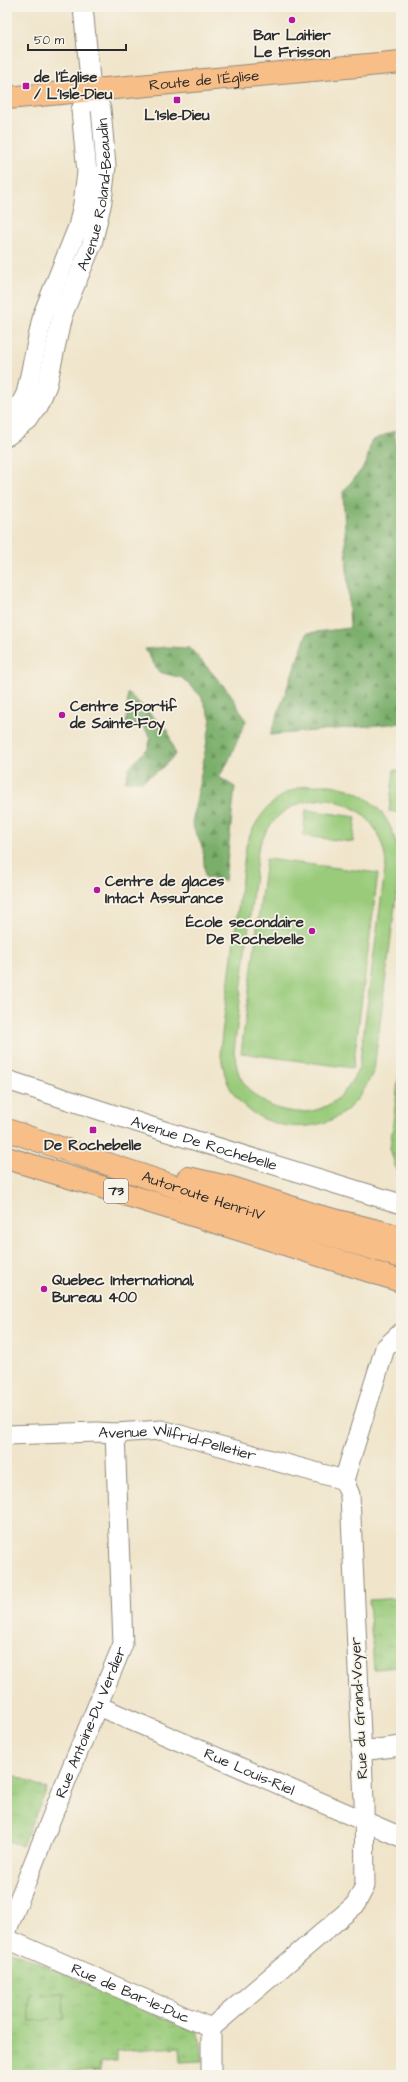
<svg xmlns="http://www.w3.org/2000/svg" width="408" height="2082" font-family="'Architects Daughter',sans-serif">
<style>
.grass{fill:url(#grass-dots);stroke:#627b52}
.forest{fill:url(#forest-firs);stroke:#526d4a}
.park{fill:url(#park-tufts);stroke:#627b52}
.pitch{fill:#99cb7a;stroke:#627b52;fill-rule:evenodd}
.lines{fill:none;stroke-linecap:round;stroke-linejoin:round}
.minor-casing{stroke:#8e887b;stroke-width:21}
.major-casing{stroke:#8e887b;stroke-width:24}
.highway-casing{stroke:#8e887b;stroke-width:24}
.minor{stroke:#fff;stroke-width:19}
.major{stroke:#f7be88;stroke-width:22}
.highway{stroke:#f7be88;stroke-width:22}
.poi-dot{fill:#b5179e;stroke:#f7f3e8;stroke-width:1.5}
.labels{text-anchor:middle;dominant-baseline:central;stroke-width:3.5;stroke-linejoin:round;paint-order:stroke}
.shield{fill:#f7f3e8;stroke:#686764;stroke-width:1}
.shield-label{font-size:14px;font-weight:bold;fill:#2b2b2b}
.poi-label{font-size:15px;font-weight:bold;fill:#2b2b2b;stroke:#f7f3e8;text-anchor:start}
.street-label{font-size:15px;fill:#2b2b2b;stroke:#f7f3e8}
</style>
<defs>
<pattern id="grass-dots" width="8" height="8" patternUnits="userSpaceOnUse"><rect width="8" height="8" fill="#99cb7a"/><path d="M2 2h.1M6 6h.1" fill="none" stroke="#84ae6a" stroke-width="1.8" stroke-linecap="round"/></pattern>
<pattern id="forest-firs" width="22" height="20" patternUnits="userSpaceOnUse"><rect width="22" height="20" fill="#7aaf6a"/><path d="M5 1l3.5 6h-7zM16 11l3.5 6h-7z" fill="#648f57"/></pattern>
<pattern id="park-tufts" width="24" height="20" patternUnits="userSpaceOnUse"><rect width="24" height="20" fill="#99cb7a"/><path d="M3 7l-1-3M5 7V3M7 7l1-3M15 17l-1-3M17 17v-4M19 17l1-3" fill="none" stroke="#84ae6a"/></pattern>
</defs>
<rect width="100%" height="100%" fill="#f7f3e8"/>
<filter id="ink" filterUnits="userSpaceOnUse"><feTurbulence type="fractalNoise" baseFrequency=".025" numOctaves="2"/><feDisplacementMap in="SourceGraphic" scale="8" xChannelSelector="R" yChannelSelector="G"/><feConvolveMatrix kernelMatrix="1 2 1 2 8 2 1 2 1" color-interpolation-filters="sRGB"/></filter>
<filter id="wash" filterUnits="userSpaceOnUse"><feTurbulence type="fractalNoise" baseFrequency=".012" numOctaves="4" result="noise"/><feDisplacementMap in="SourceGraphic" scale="16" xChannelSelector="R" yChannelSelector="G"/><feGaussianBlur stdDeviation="0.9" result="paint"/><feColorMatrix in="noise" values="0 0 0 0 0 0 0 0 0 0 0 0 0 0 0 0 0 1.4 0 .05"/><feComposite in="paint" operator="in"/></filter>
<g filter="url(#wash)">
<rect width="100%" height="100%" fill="#f0e5cb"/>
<path class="grass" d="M401 1058V1186L390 1148Z"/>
<path class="forest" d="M394 431 401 473V723L270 735 307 633 350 628 343 492 366 464 371 441Z
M166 647 190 648 230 693 246 721 228 762 219 777 235 787 225 881 205 877 203 849 192 824 211 719 201 696 182 678 159 672 145 649Z
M128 692 168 731 175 755 162 768 142 781H125L129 768 148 748 151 737 141 725 126 726Z"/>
<path class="park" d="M401 1598V1667L374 1669 369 1600Z
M7 1772 47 1789 22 1846 7 1840Z
M7 1949 198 2033 201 2040 202 2061 181 2062 180 2047 117 2051V2061L100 2062V2071L56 2073V2075H7Z"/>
<path class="pitch" d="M394 770 401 771V813L389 811Z
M331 785C339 787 348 788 355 792 387 806 401 841 399 874L374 1070C367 1085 360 1099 347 1110 315 1137 260 1130 235 1096 225 1082 223 1067 220 1050L246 846C255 818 275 792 306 786 314 785 323 785 331 785ZM329 799C364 808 380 825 386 862L359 1068C352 1081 345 1093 333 1102 302 1124 253 1108 239 1074 236 1067 236 1059 234 1052L258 849C272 814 291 800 329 799Z
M306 810 356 817 353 842 303 836Z
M266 859 378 873 353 1068 241 1053Z
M63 1993 64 2019 30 2021 29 1995Z"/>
</g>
<g filter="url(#ink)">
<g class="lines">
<defs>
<g id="minor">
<path d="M7 421 18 409 26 394 43 314 78 227 83 204 87 172 81 110 91 90"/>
<path id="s1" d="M7 436 28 421 37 408 47 385 62 316 92 244 102 201 106 166 101 109 91 90 83 7"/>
<path id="s2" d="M7 1080 161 1130 401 1204"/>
<path id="s3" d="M7 1435 97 1432 115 1433 162 1430 344 1480"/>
<path id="s4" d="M98 1706 401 1837"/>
<path d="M361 1751 401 1746"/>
<path id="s5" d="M7 1930 66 1781 123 1644 115 1433"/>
<path id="s6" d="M7 1939 211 2028"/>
<path d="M211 2028 355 1905 365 1886 364 1801 350 1495 344 1480 385 1348 401 1333"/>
<path d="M211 2028V2075"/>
</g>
<g id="major">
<path id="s7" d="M7 98 401 62"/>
</g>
<g id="highway">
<path id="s8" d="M7 1130 227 1204 401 1257"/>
<path d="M7 1158 222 1224 401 1281"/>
<path d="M188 1178 232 1188 318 1216 401 1237"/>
</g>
</defs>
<use href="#minor" class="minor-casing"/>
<use href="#major" class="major-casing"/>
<use href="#highway" class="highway-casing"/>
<use href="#minor" class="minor"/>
<use href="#major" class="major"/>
<use href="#highway" class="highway"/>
</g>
</g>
<g class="poi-dot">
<circle cx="292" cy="20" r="4"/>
<rect x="22" y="82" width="8" height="8" rx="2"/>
<rect x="173" y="96" width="8" height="8" rx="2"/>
<circle cx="62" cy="715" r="4"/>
<circle cx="97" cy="890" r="4"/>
<circle cx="312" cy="931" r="4"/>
<rect x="89" y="1126" width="8" height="8" rx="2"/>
<circle cx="44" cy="1289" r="4"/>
</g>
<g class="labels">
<rect class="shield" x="104" y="1179" width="24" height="24" rx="3"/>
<g class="shield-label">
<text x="116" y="1191">73</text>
</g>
<g class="poi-label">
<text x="292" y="35" text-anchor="middle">Bar Laitier<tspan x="292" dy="17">Le Frisson</tspan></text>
<text x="34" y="77">de l'Église<tspan x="34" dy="17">/ L'Isle-Dieu</tspan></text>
<text x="177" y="115" text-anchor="middle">L'Isle-Dieu</text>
<text x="70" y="706">Centre Sportif<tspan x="70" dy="17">de Sainte-Foy</tspan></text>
<text x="105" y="881">Centre de glaces<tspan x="105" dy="17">Intact Assurance</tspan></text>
<text x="304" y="922" text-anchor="end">École secondaire<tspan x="304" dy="17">De Rochebelle</tspan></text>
<text x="93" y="1145" text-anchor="middle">De Rochebelle</text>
<text x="52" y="1280">Quebec International,<tspan x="52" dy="17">Bureau 400</tspan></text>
</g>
<g class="street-label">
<text stroke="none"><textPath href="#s7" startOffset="198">Route de l'Église</textPath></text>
<text stroke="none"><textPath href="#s1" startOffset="265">Avenue Roland-Beaudin</textPath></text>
<text stroke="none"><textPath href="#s2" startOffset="207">Avenue De Rochebelle</textPath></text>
<text stroke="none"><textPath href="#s8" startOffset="207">Autoroute Henri-IV</textPath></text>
<text stroke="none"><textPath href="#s3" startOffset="172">Avenue Wilfrid-Pelletier</textPath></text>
<text transform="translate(359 1708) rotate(-93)">Rue du Grand-Voyer</text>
<text stroke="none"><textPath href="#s5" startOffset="224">Rue Antoine-Du Verdier</textPath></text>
<text stroke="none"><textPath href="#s4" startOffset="165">Rue Louis-Riel</textPath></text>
<text stroke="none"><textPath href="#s6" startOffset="135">Rue de Bar-le-Duc</textPath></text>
</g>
</g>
<rect width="408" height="2082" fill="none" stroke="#f7f3e8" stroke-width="24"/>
<path d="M28 44v6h98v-6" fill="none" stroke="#2b2b2b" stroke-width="2"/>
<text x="34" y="44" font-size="12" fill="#2b2b2b" stroke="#f7f3e8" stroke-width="3" paint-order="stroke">50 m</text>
</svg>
